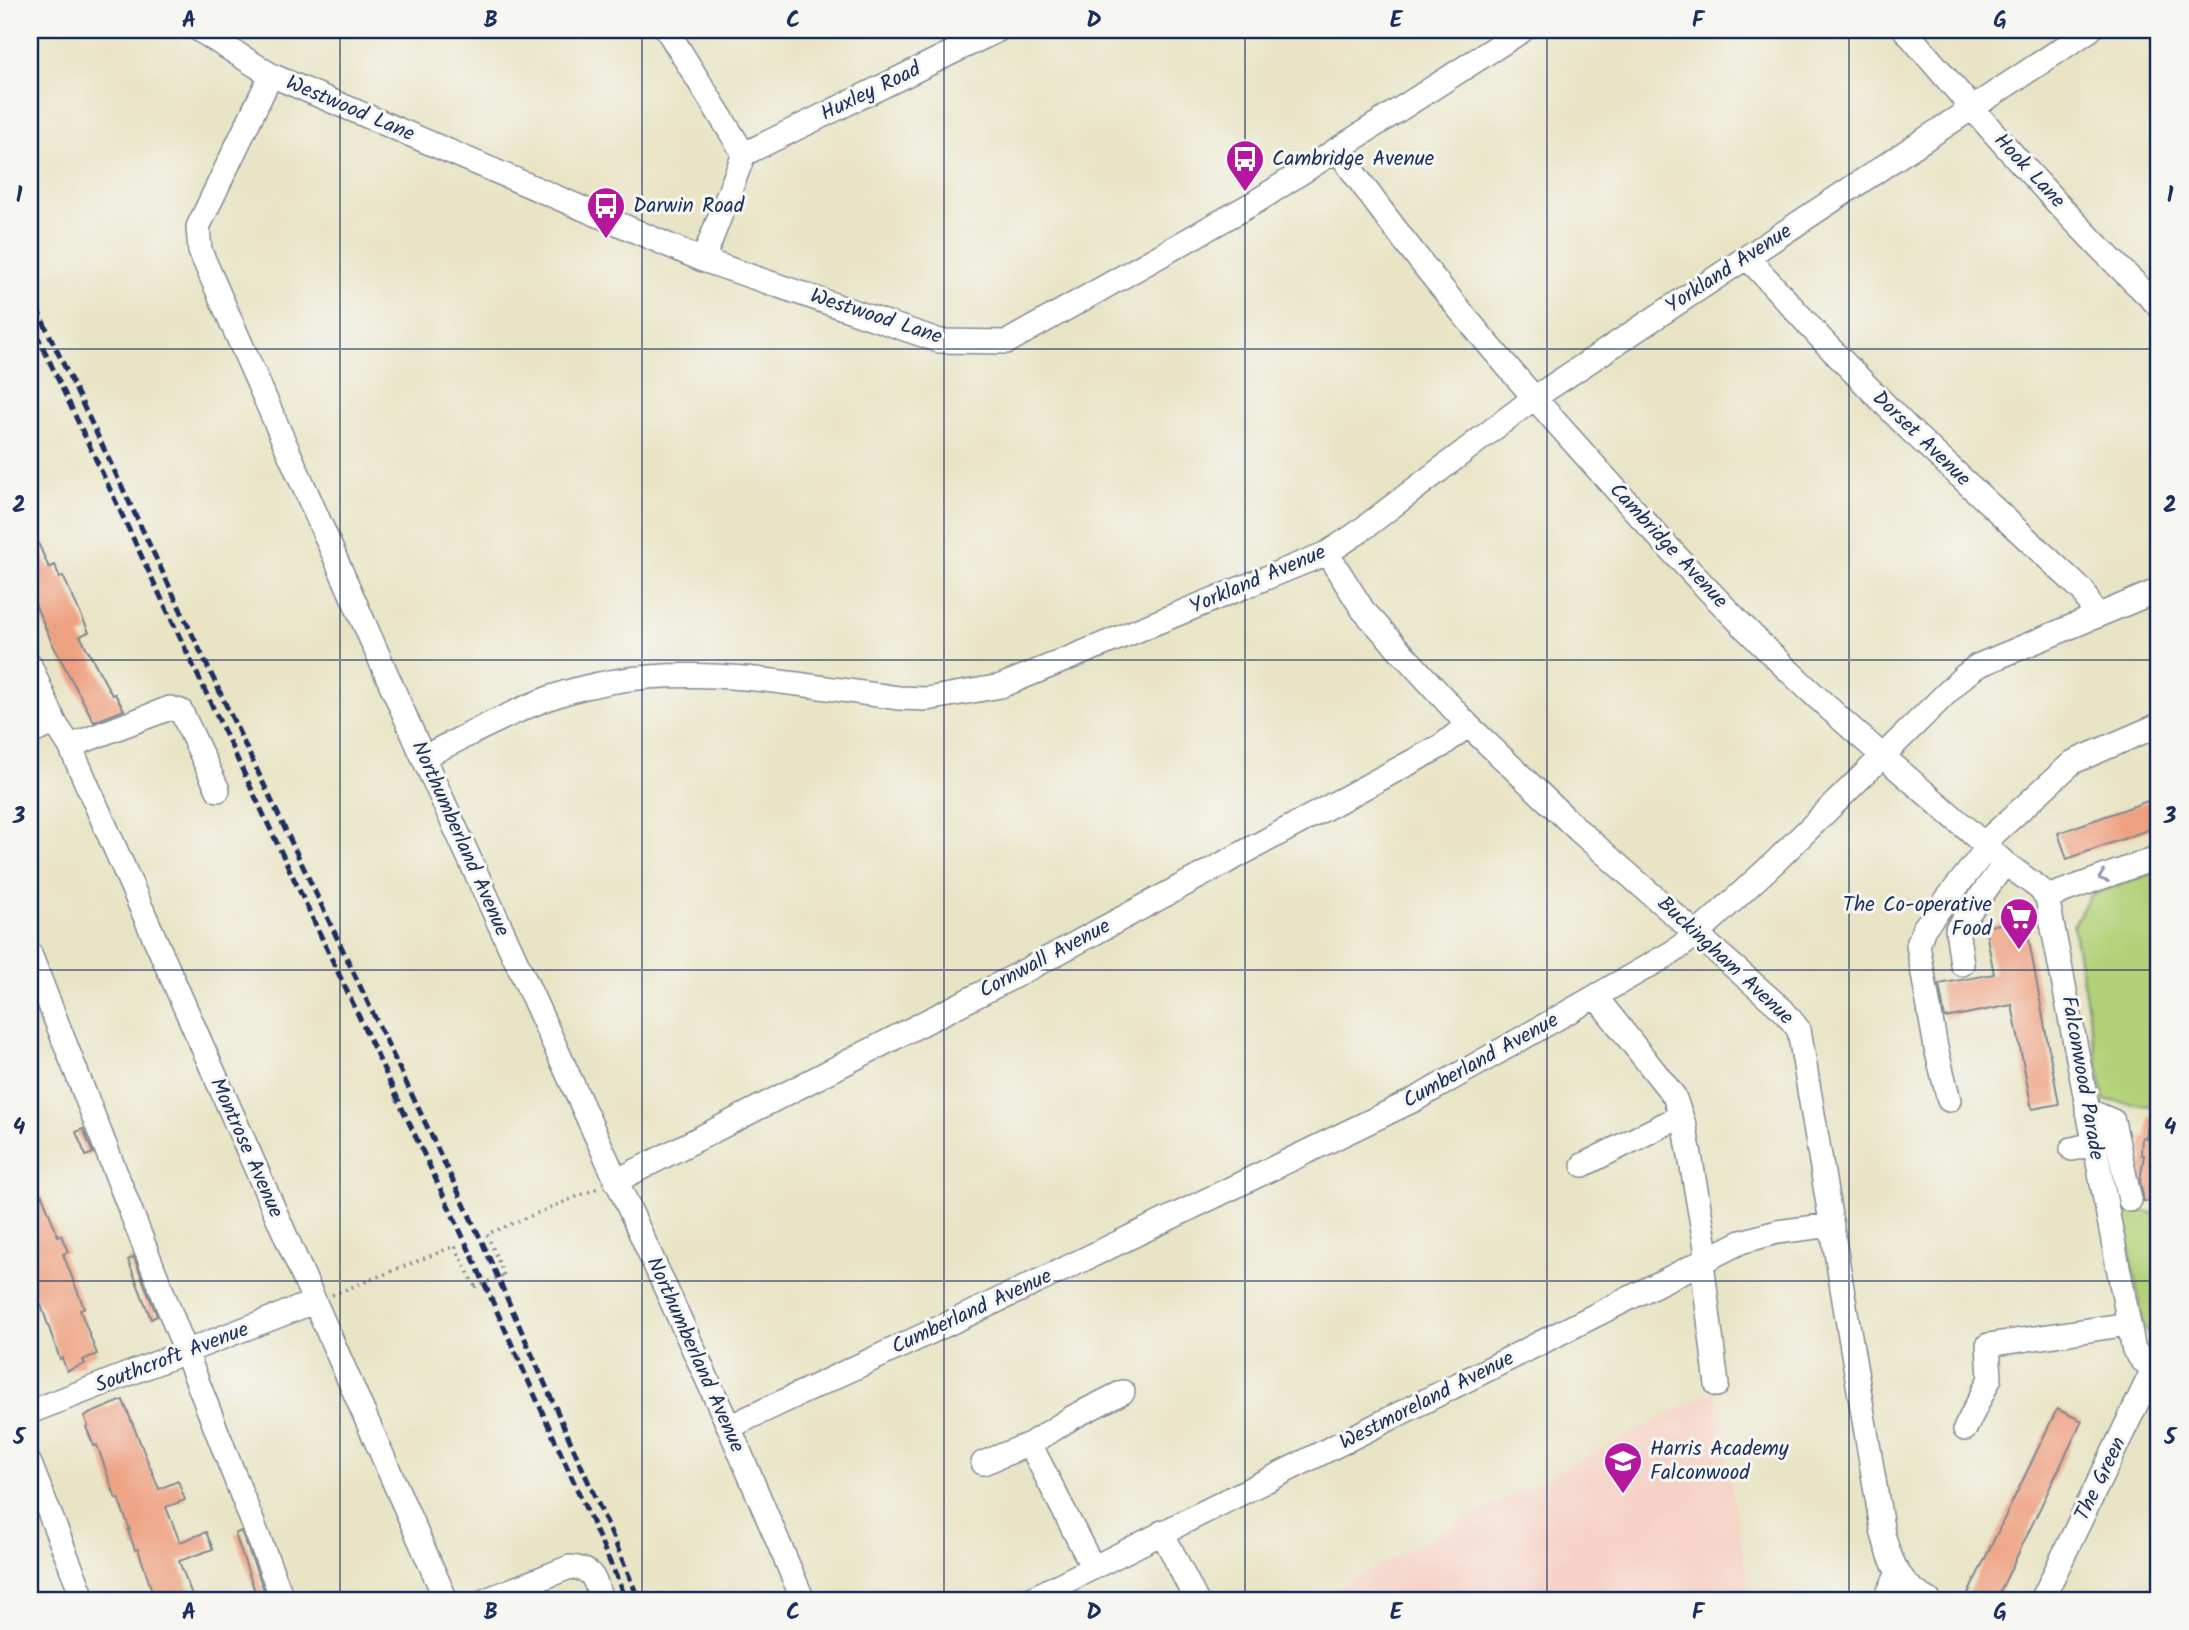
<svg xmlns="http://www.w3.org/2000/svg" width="2189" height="1630" font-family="Kalam,sans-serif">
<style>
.built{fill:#f6d1c5}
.green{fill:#b3d178;stroke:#67806b;stroke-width:2}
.building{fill:#eea181}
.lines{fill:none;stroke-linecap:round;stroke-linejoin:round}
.minor-casing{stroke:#828a92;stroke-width:26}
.path{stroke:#828a92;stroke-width:3.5;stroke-dasharray:2 5;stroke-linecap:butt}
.minor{stroke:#fff;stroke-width:23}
.rail{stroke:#1b2f5e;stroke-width:5;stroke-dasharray:10 5;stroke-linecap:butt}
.path-bridge{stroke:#828a92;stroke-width:3.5;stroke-dasharray:2 5;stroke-linecap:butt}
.oneway{stroke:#8d97ae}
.grid{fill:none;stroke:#1b2f5e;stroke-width:2;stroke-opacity:0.55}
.labels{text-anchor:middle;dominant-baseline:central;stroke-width:6;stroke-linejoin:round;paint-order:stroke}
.street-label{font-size:21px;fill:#1b2f5e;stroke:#f6f6f2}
.poi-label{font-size:21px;fill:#1b2f5e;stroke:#f6f6f2;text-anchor:start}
.neatline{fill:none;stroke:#1b2f5e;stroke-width:2.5}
.grid-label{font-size:23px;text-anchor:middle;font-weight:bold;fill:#1b2f5e}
</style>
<rect width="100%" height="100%" fill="#f6f6f2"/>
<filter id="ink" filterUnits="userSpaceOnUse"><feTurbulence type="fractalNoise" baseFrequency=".0143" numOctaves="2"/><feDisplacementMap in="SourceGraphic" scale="14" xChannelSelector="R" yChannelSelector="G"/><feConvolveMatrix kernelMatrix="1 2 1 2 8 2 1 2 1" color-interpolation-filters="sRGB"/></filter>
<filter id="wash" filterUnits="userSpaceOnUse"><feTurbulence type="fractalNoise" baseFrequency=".00686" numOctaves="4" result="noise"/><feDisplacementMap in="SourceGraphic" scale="28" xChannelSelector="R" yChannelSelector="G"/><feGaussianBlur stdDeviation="1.57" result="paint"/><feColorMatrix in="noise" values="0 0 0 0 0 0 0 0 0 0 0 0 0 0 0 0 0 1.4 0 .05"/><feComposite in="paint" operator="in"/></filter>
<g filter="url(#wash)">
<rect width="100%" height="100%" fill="#e9e4c5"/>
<path class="built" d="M1715 1390 1751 1600H1313Z"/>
<path class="green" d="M2159 871V1107L2104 1100 2073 926 2090 895Z
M2122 1208 2158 1214 2159 1219V1323L2155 1332 2152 1333 2146 1331 2143 1324Z"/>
<g id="blocks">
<path class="building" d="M30 524 49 568 55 565 60 578 63 576 89 632 80 636 112 695 115 694 124 710 94 722 53 645 30 593Z
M2159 797V826L2067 859 2058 833Z
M2025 919 2059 1104 2032 1109 2012 1005 1945 1018 1939 984 1994 974 1985 927Z
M2149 1116 2159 1117V1203L2144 1201 2140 1181 2144 1155H2141L2142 1137 2146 1138Z
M83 1129 93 1153 86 1156 76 1132Z
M42 1195 58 1236 61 1235 68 1252 63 1254 84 1308 80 1310 97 1354 83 1360 85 1364 67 1371 62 1358 60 1359 41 1305 39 1306 30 1284V1200Z
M134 1257 157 1316 151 1319 128 1260Z
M123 1400 159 1489 178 1481 185 1500 166 1507 180 1542 206 1532 213 1549 179 1561 194 1600H155L138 1549 135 1550 128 1530H130L118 1498 116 1499 97 1445 94 1446 86 1427 88 1426 84 1416Z
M2057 1409 2082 1421 2055 1477 1996 1600H1965Z
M241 1531 268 1600H258L235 1534Z"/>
</g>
</g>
<g filter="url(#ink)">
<use href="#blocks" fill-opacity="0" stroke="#828a92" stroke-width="2"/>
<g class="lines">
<defs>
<path id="minor" d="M199 30 271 75 703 260 940 341 1007 342 1257 201 1523 30
M667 30 744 154
M1905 30C1986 125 2068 220 2159 306
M271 75 198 227 200 251 423 757 729 1427 803 1600
M1337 149C1410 254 1492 351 1577 446 1651 529 1725 612 1807 688 1871 748 1940 804 2005 863L2039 888 2047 897 2134 1350 2142 1360 2155 1367
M744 154 998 30
M1747 257 1826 344 1909 429 2084 592 2095 617
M703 260 744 154
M1327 553 1363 610 1468 725 1578 830 1783 1010 1799 1030 1883 1534C1891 1563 1900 1586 1929 1600
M30 665 55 723 70 746 446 1600
M30 733 55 723
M70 746 170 708 181 711 218 790
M423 757C463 738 508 713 549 698 666 656 780 683 899 698L927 699 1001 686 1327 553 1356 534 1534 398 2090 30
M1984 843 2073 762 2159 725
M2047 897 2159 857
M30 954 283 1600
M1962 964 1957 929 2005 863
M1596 997 1674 1096 1685 1127 1708 1259
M1949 1100 1936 1048 1918 945 1924 928 1988 847
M2087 1110 2113 1121 2130 1200
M2072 1149 2094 1144
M1583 1165 1681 1116
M616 1181 1013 977 1441 746 1468 725
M1702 1262 1717 1385
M30 1412 314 1302
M729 1427 1060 1271 1416 1099 1673 952 1698 933 1776 861 1964 676 1977 666 2159 590
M1965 1429 1990 1378 1988 1345 2129 1324
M1030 1444 1073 1417 1123 1392
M983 1463 1030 1444 1093 1568
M30 1464 84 1600
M1162 1532 1196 1600
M486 1600 570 1567C595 1569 594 1579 601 1600
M1029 1600 1741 1242 1777 1232 1832 1225
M1885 1600 1897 1575
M2042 1600 2159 1357"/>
</defs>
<use href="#minor" class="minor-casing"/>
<path class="path" d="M504 1275 487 1234 598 1188
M332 1295 455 1246 475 1287"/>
<use href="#minor" class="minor"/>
<path class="rail" d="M30 294 483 1244 615 1542 639 1600
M30 320 472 1256 627 1600"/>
<path class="path-bridge" d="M475 1287 504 1275"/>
</g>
<defs><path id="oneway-chevron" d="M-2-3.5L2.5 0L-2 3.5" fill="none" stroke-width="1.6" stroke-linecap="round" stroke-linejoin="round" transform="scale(1.75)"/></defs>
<use class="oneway" href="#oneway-chevron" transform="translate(2103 877) rotate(160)"/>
</g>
<path class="grid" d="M340 30V1600M642 30V1600M944 30V1600M1245 30V1600M1547 30V1600M1849 30V1600M30 349H2159M30 660H2159M30 970H2159M30 1281H2159"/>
<defs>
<symbol id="bus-pin" viewBox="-11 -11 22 30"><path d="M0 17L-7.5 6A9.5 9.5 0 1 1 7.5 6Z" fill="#b5179e" stroke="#f6f6f2"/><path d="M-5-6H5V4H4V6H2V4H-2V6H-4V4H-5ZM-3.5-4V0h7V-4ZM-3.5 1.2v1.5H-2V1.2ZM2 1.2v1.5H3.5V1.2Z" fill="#fff"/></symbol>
<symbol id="supermarket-pin" viewBox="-11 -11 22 30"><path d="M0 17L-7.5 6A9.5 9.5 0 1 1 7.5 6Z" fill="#b5179e" stroke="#f6f6f2"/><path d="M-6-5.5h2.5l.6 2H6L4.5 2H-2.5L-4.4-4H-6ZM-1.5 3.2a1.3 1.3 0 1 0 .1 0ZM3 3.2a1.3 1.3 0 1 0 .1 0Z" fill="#fff"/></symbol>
<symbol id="school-pin" viewBox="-11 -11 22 30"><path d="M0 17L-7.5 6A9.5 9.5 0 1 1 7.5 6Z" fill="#b5179e" stroke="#f6f6f2"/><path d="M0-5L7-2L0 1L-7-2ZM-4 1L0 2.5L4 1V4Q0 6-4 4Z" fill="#fff"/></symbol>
</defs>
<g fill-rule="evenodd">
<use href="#bus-pin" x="1223" y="137" width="44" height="60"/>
<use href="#bus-pin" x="584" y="184" width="44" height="60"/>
<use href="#supermarket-pin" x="1997" y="895" width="44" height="60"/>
<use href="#school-pin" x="1601" y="1439" width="44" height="60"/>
</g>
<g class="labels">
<g class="street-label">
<text transform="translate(871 92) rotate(-26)">Huxley Road</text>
<text transform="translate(350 109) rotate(23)">Westwood Lane</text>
<text transform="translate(2029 171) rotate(47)">Hook Lane</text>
<text transform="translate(1729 269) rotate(-33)">Yorkland Avenue</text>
<text transform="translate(876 317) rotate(18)">Westwood Lane</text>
<text transform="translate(1921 439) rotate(44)">Dorset Avenue</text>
<text transform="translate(1668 546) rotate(47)">Cambridge Avenue</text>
<text transform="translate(1258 580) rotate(-23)">Yorkland Avenue</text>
<text transform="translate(460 839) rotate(66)">Northumberland Avenue</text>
<text transform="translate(1045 959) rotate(-28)">Cornwall Avenue</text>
<text transform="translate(1725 961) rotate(43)">Buckingham Avenue</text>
<text transform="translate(1481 1061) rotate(-29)">Cumberland Avenue</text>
<text transform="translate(2082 1078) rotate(80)">Falconwood Parade</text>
<text transform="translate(246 1148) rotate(66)">Montrose Avenue</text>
<text transform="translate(972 1312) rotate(-25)">Cumberland Avenue</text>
<text transform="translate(695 1355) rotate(66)">Northumberland Avenue</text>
<text transform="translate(172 1358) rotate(-21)">Southcroft Avenue</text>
<text transform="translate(1427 1401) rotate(-27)">Westmoreland Avenue</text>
<text transform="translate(2101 1479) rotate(-64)">The Green</text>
</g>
<g class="poi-label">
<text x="1272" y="159">Cambridge Avenue</text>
<text x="633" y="206">Darwin Road</text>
<text x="1992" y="905" text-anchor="end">The Co-operative<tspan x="1992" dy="24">Food</tspan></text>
<text x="1650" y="1449">Harris Academy<tspan x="1650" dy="24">Falconwood</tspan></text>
</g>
</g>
<rect width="2189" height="1630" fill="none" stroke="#f6f6f2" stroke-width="77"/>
<rect x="38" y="38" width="2112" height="1554" class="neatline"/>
<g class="grid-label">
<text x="189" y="27">A</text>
<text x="491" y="27">B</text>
<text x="793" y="27">C</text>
<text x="1094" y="27">D</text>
<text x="1396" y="27">E</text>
<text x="1698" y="27">F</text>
<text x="2000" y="27">G</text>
<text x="19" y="202">1</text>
<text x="2170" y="202">1</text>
<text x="19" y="512">2</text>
<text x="2170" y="512">2</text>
<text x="19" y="823">3</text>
<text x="2170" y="823">3</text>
<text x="19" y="1134">4</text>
<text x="2170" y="1134">4</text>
<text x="19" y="1444">5</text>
<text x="2170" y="1444">5</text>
<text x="189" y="1619">A</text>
<text x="491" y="1619">B</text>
<text x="793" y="1619">C</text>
<text x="1094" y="1619">D</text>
<text x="1396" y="1619">E</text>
<text x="1698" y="1619">F</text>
<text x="2000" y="1619">G</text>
</g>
</svg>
